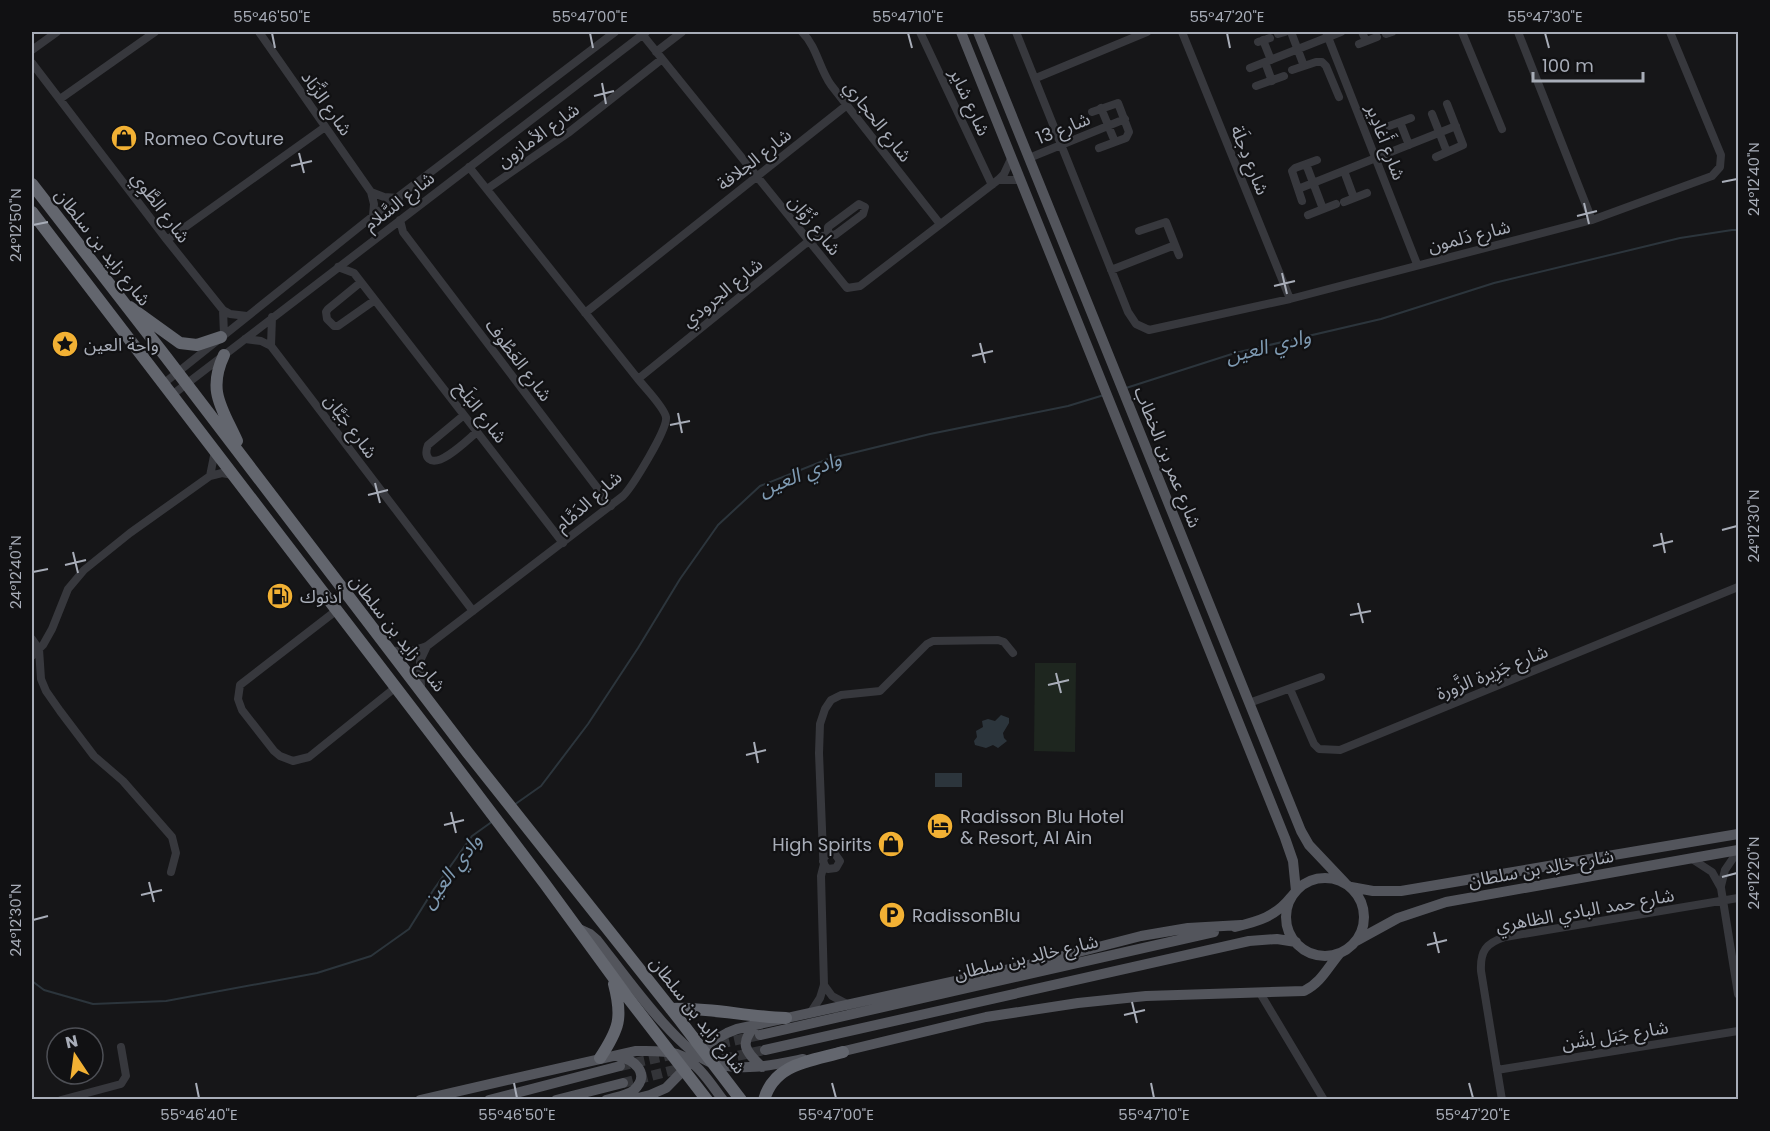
<svg xmlns="http://www.w3.org/2000/svg" width="1770" height="1131" font-family="Poppins,'Noto Sans Arabic',sans-serif">
<style>
.green{fill:#1e261f}
.water{fill:#2c353c}
.lines{fill:none;stroke-linecap:round;stroke-linejoin:round}
.stream{stroke:#2c353c;stroke-width:2}
.major-tunnel{stroke:#333438;stroke-width:10;stroke-dasharray:10 5;stroke-linecap:butt}
.minor{stroke:#37383d;stroke-width:8}
.major{stroke:#53555c;stroke-width:10}
.highway{stroke:#63666e;stroke-width:12}
.ticks{fill:none;stroke:#a8adb8;stroke-width:2}
.labels{text-anchor:middle;dominant-baseline:central;stroke-width:4.5;stroke-linejoin:round;paint-order:stroke}
.street-label{font-size:18px;fill:#a8adb8;stroke:#111113}
.poi-label{font-size:18px;fill:#a8adb8;stroke:#111113;text-anchor:start}
.water-label{font-size:20px;font-style:italic;fill:#7f9bb3;stroke:#111113}
.neatline{fill:none;stroke:#a8adb8;stroke-width:2}
.ticks-label{font-size:15px;text-anchor:middle;fill:#a8adb8}
</style>
<rect width="100%" height="100%" fill="#161618"/>
<path class="green" d="M1035 663H1076L1075 752 1034 751Z"/>
<path class="water" d="M1001 715 1009 718V723L1003 733 1004 738 1007 741 998 748 993 745 986 748 975 745 974 741 977 737 976 731 983 727 982 721 988 719 995 721Z
M935 773H962V787H935Z"/>
<g class="lines">
<path class="stream" d="M1126 388 1235 353 1381 319 1494 283 1680 238 1732 230H1738
M514 805 541 786 588 724 638 648 680 579 718 525 760 486 828 459 930 434 1068 406 1104 395
M32 981 44 990 93 1004 166 1001 317 973 371 956 409 929 434 889 472 836 493 821"/>
<path class="major-tunnel" d="M705 1047 760 1035
M708 1062 765 1050
M620 1066 675 1054
M623 1083 690 1066"/>
<path class="minor" d="M259 32 371 192 374 204 373 216
M802 32C817 47 819 68 831 85L940 224
M920 32 992 185
M1016 32 1128 312 1136 324 1149 330 1290 299 1592 220 1712 176 1720 167 1721 155 1670 32
M1182 32 1290 299
M1291 32 1304 66
M1326 32 1417 264
M1362 32 1366 41
M1462 32 1502 129
M1518 32 1592 220
M642 34 847 288 860 286 998 180 1004 174 1011 159
M1278 34 1285 32
M1386 34 1392 32
M1263 40 1271 60
M1258 42 1270 38
M1359 44 1377 37
M32 50 57 32
M656 52 682 32
M1265 62 1272 81
M32 63 167 240 223 310 230 314 247 316
M1250 68 1341 32
M1292 70 1316 62H1322L1326 66 1339 97
M1036 78 1147 32
M1256 86 1284 76
M60 99 155 32
M1101 108 1115 142
M1092 112 1118 103 1129 132 1126 138 1099 148
M1432 114 1447 152
M1400 122 1409 145
M1389 126 1411 118
M1436 157 1463 145 1447 104
M1029 158 1125 119
M1306 164 1323 209
M1344 171 1354 198
M998 180H1020
M487 189 568 133 662 59
M1298 189 1456 126
M371 192 384 197 399 198
M1302 201 1292 171 1295 168 1317 160
M1344 202 1367 193
M859 204 865 207 863 214 835 235 828 234V227Z
M1308 215 1336 204
M400 220 403 232 611 506
M1139 231 1166 222 1179 255
M167 240 325 127
M338 267 354 273 563 543
M1111 270 1175 245
M361 282 328 309 326 312 327 319 334 326H338L375 300
M223 310 224 334
M585 313 847 105
M245 339 261 341 271 346 473 611
M271 346 272 317
M638 379 805 244 828 234
M163 384 373 216 615 32
M172 395 646 32
M464 415 428 445C426 450 425 455 429 459 440 468 468 439 477 432
M210 476 215 451
M337 610 240 685 238 699 242 710 274 751 280 756 293 761 309 757 396 687
M32 639 39 649 41 679 46 691 60 711 94 756 123 781 172 837 176 853 171 872
M390 651 415 650 427 646 623 496C632 487 668 429 666 417 664 407 645 388 638 379L469 167
M32 656 43 645 52 629 68 589 84 570 130 533 210 476 222 473 233 475
M421 687 420 661 427 646
M1290 689 1314 744 1319 749 1340 750 1738 587
M1249 703 1321 677
M1692 859 1712 872 1721 888 1738 994
M823 861C824 855 829 852 835 854L840 861 836 868 828 869C823 865 823 860 823 854L819 753 820 724 825 709 831 700 841 695 880 691 927 644 933 641 998 640 1004 642 1013 653
M1721 886 1725 870 1738 851
M824 985 832 996 847 1004
M1260 993 1324 1100
M811 1012 820 998 824 985 821 876 824 864
M1497 1070 1738 1031
M61 1100 121 1084 126 1076 121 1047
M1502 1100 1481 971C1480 951 1486 943 1505 937L1738 898"/>
<path class="major" d="M961 32 1285 838 1293 861 1296 891
M978 32 1301 831 1309 845 1345 883
M1286 917a39 39 0 1 1 78 0a39 39 0 1 1-78 0Z
M1351 887 1373 891H1401L1738 834
M1235 927C1259 921 1275 917 1291 897
M577 928 590 934 597 940C621 970 678 1052 712 1063 743 1072 773 1065 803 1059
M1356 941 1398 918 1446 902 1738 850
M757 1024C738 1043 745 1051 762 1067
M760 1035 1214 932
M765 1050 1249 941 1277 939 1296 942
M836 1053 986 1017 1078 1003 1146 996 1304 991C1321 983 1328 967 1340 953
M420 1100 635 1051C648 1051 664 1050 677 1054 696 1060 711 1084 723 1100
M489 1100 620 1066
M556 1100 623 1083
M606 1100C615 1097 627 1096 634 1090 652 1073 633 1059 617 1056
M630 1100 650 1095 666 1088 711 1042 727 1033 737 1029 1028 965 1141 936 1188 928 1241 925"/>
<path class="highway" d="M32 184 166 357 468 753 679 1019 741 1100
M32 212 452 761 545 884 629 999 707 1100
M130 307 180 343 197 345 221 337
M224 355C207 391 222 408 237 441
M671 1009C710 1007 747 1017 786 1018
M600 1058C619 1029 623 1018 614 984
M764 1100C774 1063 811 1061 843 1052"/>
</g>
<path class="ticks" d="M272 33 275 48M590 33 593 48M908 33 912 48M1227 33 1230 48M1545 33 1549 48M602 83 606 104M594 96 614 91M299 153 304 173M291 166 312 161M1722 182 1737 179M1584 203 1589 224M1577 216 1597 211M33 225 48 222M1282 273 1287 294M1274 286 1295 281M980 343 985 363M972 356 993 351M678 413 682 433M670 425 690 421M375 483 380 503M368 495 388 490M1722 530 1737 526M1661 533 1665 553M1653 546 1673 541M73 552 78 573M65 565 86 560M33 572 48 569M1358 603 1363 623M1350 615 1371 611M1056 673 1061 693M1048 685 1069 680M754 742 758 763M746 755 766 750M451 812 456 833M444 825 464 820M1722 877 1737 873M149 882 154 902M141 895 162 890M33 920 48 916M1434 932 1439 953M1427 945 1447 940M1132 1002 1137 1023M1124 1015 1145 1010M196 1083 199 1098M514 1083 517 1098M832 1083 836 1098M1151 1083 1154 1098M1469 1083 1473 1098"/>
<defs>
<symbol id="shop-disc" viewBox="-11 -11 22 22"><circle r="9.5" fill="#f2b134" stroke="#111113"/><path d="M-5-2.5h2.3a2.7 3.5 0 0 1 5.4 0H5L5.5 6h-11ZM-1.5-2.5h3a1.5 2.3 0 0 0-3 0Z" fill="#111"/></symbol>
<symbol id="sight-disc" viewBox="-11 -11 22 22"><circle r="9.5" fill="#f2b134" stroke="#111113"/><path d="M0-6L1.8-2.2L6-1.7L2.9 1.2L3.7 5.4L0 3.3L-3.7 5.4L-2.9 1.2L-6-1.7L-1.8-2.2Z" fill="#111"/></symbol>
<symbol id="fuel-disc" viewBox="-11 -11 22 22"><circle r="9.5" fill="#f2b134" stroke="#111113"/><path d="M-5.5-6h7V0h2V4h1.3V-2.5L3-4.5l.8-.8L6-3V5H2.5V1h-1V6h-7ZM-4.2-4.7v3.2H.2V-4.7Z" fill="#111"/></symbol>
<symbol id="hotel-disc" viewBox="-11 -11 22 22"><circle r="9.5" fill="#f2b134" stroke="#111113"/><path d="M-6-4.5h1.5V1H6V5H4.5V3h-9V5H-6ZM-4 0a1.8 1.8 0 1 1 3.6 0ZM.5 0V-2.5h3Q6-2.5 6 0Z" fill="#111"/></symbol>
<symbol id="parking-disc" viewBox="-11 -11 22 22"><circle r="9.5" fill="#f2b134" stroke="#111113"/><path d="M-3.5-5.5H1a3.5 3.5 0 0 1 0 7H-1V5.5H-3.5ZM-1-3.4V-.6H.8a1.4 1.4 0 0 0 0-2.8Z" fill="#111"/></symbol>
</defs>
<g fill-rule="evenodd">
<use href="#shop-disc" x="109" y="123" width="30" height="30"/>
<use href="#sight-disc" x="50" y="329" width="30" height="30"/>
<use href="#fuel-disc" x="265" y="581" width="30" height="30"/>
<use href="#hotel-disc" x="925" y="811" width="30" height="30"/>
<use href="#shop-disc" x="876" y="829" width="30" height="30"/>
<use href="#parking-disc" x="877" y="900" width="30" height="30"/>
</g>
<g class="labels">
<g class="street-label">
<text transform="translate(970 102) rotate(65)">شارع شاير</text>
<text transform="translate(327 103) rotate(55)">شارع الزَّبَاد</text>
<text transform="translate(878 121) rotate(52)">شارع الحجاري</text>
<text transform="translate(1063 128) rotate(-22)">شارع 13</text>
<text transform="translate(538 135) rotate(-36)">شارع الأمازون</text>
<text transform="translate(1386 142) rotate(69)">شارع أَغادِير</text>
<text transform="translate(754 159) rotate(-38)">شارع الجلافة</text>
<text transform="translate(1250 160) rotate(68)">شارع دِجلَة</text>
<text transform="translate(399 201) rotate(-38)">شارع السَّلام</text>
<text transform="translate(161 207) rotate(53)">شارع الطَّوِي</text>
<text transform="translate(815 225) rotate(51)">شارع زُوَّان</text>
<text transform="translate(1469 236) rotate(-14)">شارع دَلمون</text>
<text transform="translate(103 247) rotate(52)">شارع زايد بن سلطان</text>
<text transform="translate(722 292) rotate(-39)">شارع الجرودي</text>
<text transform="translate(519 360) rotate(53)">شارع العَطُوف</text>
<text transform="translate(481 412) rotate(52)">شارع البَلَح</text>
<text transform="translate(351 426) rotate(53)">شارع جَيَّان</text>
<text transform="translate(1168 457) rotate(68)">شارع عمر بن الخطاب</text>
<text transform="translate(588 501) rotate(-41)">شارع الدَمَّام</text>
<text transform="translate(398 633) rotate(52)">شارع زايد بن سلطان</text>
<text transform="translate(1492 672) rotate(-22)">شارع جَزِيرة الزَّورة</text>
<text transform="translate(1541 868) rotate(-10)">شارع خالِد بن سلطان</text>
<text transform="translate(1585 910) rotate(-10)">شارع حمد البادي الظاهري</text>
<text transform="translate(1026 957) rotate(-13)">شارع خالِد بن سلطان</text>
<text transform="translate(698 1015) rotate(52)">شارع زايد بن سلطان</text>
<text transform="translate(1615 1035) rotate(-9)">شارع جَبَل لِشَن</text>
</g>
<g class="poi-label">
<text x="144" y="138">Romeo Covture</text>
<text x="84" y="344">واحة العين</text>
<text x="300" y="596">أدنوك</text>
<text x="960" y="816">Radisson Blu Hotel<tspan x="960" dy="21">&amp; Resort, Al Ain</tspan></text>
<text x="872" y="844" text-anchor="end">High Spirits</text>
<text x="912" y="915">RadissonBlu</text>
</g>
<g class="water-label">
<text transform="translate(1268 346) rotate(-14)">وادي العين</text>
<text transform="translate(800 474) rotate(-22)">وادي العين</text>
<text transform="translate(451 871) rotate(-53)">وادي العين</text>
</g>
</g>
<rect width="1770" height="1131" fill="none" stroke="#111113" stroke-width="66"/>
<g transform="translate(75 1056) rotate(347)"><circle r="28" fill="#111113" stroke="#4d4f55" stroke-width="1.5"/>
<path d="M0-4.5L10 22L0 15L-10 22Z" fill="#f2b134"/>
<text y="-9" font-size="16" font-weight="bold" text-anchor="middle" fill="#a8adb8">N</text>
</g>
<path d="M1533 72v9h110v-9" fill="none" stroke="#a8adb8" stroke-width="3"/>
<text x="1542" y="72" font-size="18" fill="#a8adb8" stroke="#111113" stroke-width="4.5" paint-order="stroke">100 m</text>
<rect x="33" y="33" width="1704" height="1065" class="neatline"/>
<g class="ticks-label">
<text x="272" y="22">55°46'50"E</text>
<text x="590" y="22">55°47'00"E</text>
<text x="908" y="22">55°47'10"E</text>
<text x="1227" y="22">55°47'20"E</text>
<text x="1545" y="22">55°47'30"E</text>
<text transform="translate(1754 179) rotate(-90)" y="5">24°12'40"N</text>
<text transform="translate(16 225) rotate(-90)" y="5">24°12'50"N</text>
<text transform="translate(1754 526) rotate(-90)" y="5">24°12'30"N</text>
<text transform="translate(16 572) rotate(-90)" y="5">24°12'40"N</text>
<text transform="translate(1754 873) rotate(-90)" y="5">24°12'20"N</text>
<text transform="translate(16 920) rotate(-90)" y="5">24°12'30"N</text>
<text x="199" y="1120">55°46'40"E</text>
<text x="517" y="1120">55°46'50"E</text>
<text x="836" y="1120">55°47'00"E</text>
<text x="1154" y="1120">55°47'10"E</text>
<text x="1473" y="1120">55°47'20"E</text>
</g>
</svg>
